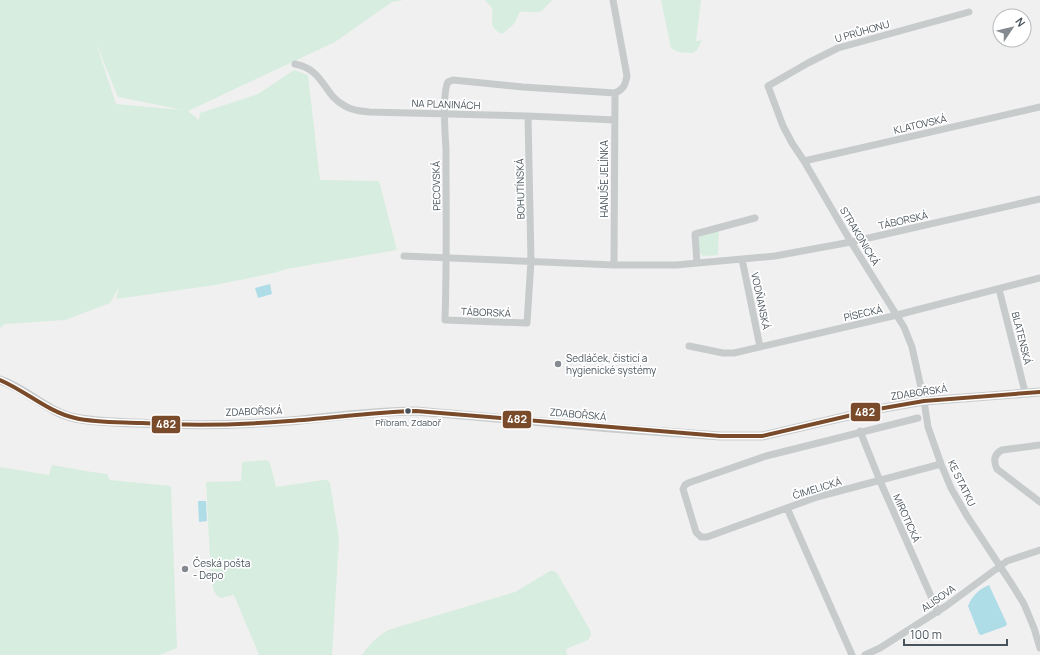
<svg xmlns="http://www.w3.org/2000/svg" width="1040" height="655" font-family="Manrope,sans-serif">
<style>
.green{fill:#d7eddf;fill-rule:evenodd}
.water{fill:#aedde8}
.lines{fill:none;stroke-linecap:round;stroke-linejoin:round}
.minor{stroke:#c8cbcc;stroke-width:7}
.tertiary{stroke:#c8cbcc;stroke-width:9}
.bus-1-casing{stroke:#fff;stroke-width:7}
.bus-1{stroke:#7a4b2a;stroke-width:4}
.poi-dot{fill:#848a8f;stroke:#fff;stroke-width:1.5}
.bus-dot{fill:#49535b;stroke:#fff;stroke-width:1.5}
.labels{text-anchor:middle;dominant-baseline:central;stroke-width:3.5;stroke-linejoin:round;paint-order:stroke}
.bus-label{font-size:9px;fill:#49535b;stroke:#fff}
.street-label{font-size:10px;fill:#49535b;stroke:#fff}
.poi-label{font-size:10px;fill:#49535b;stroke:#fff;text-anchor:start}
.line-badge{stroke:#fff;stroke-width:1.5}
.badge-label{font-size:11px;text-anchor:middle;font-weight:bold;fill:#fff}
</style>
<rect width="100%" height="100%" fill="#f1f0f0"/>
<path class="green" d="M0 0H404L392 2 335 42 188 111 199 120 200 113 258 94 294 70 308 75 320 180 379 181 397 250 286 269 274 273 215 285 116 299 119 287 110 303 65 320 5 324 0 328ZM96 43 118 97 183 110 116 104Z
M485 0H552L542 11C534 14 528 11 520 12L514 24 502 34C482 25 501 11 486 2Z
M661 0H701L696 41 702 40 697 50 693 53 678 52 671 48Z
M719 230 718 255 703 256 700 253 698 238 701 235Z
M267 460 270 463 276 487 323 480H327L330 483 339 539 332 655H259L234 595 221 598 217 596 214 591 211 577 206 482 241 481 242 462Z
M52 465 92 472 107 474 110 480 171 486 177 648 160 655H0V467L49 475Z
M550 571H554L557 573 590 630 591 635 588 640 568 648 566 650 567 655H362C369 644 377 637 388 630L515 592Z"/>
<path class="water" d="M270 284 272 294 258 298 255 288Z
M198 501H206L207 521 199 522Z
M989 585 1007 624 1006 626 981 635 979 634 968 606C972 596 979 589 989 585Z"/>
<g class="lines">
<path class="minor" d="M969 12 838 48 808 63 768 86 783 126 792 143 804 161 851 242 904 327 912 347 924 401 928 427 941 464 951 488 967 516 1013 586 1024 604 1034 628 1040 648
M295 64C325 70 323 95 345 106 353 111 361 111 369 112L528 116 615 120
M528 116 531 261 527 323 445 320C447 263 446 206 446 149 445 134 442 93 448 82L453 80 523 87 615 93C624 89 625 85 627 76L613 0
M804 161 1040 107
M404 256 614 265H676L775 256 851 242 1040 199
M742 259 760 347
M697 263 695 234 755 218
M614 265 615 93
M999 289 1025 392
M689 346 723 353H734L897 315 1040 278
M918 418 766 456 688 483 685 485 683 489 696 532 701 537H707L817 497 941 464
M860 431 880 481 938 612
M1040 445 1002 450C994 454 993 461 997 469L1040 502
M787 508 852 655
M865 655 880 648 946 606 1007 561 1040 550"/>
<path class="tertiary" d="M0 380C27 389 47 412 75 418 95 422 115 422 135 423 185 426 240 425 290 421 332 417 374 411 416 411L611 428 720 436H762L878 409 924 401 1040 392"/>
<defs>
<path id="bus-1" d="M0 380C26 391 48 412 75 418 97 423 120 422 141 423 191 426 240 425 289 421 332 418 374 412 416 411L720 436H762L878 409 924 401 1040 392"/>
</defs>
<use href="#bus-1" class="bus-1-casing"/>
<use href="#bus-1" class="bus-1"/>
</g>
<g class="poi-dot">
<circle cx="558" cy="364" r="4"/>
<circle cx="185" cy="569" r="4"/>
</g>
<circle class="bus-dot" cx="408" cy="411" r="3.5"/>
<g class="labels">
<g class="bus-label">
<text x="408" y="422">Příbram, Zdaboř</text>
</g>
<g class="street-label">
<text transform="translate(862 31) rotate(-16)">U PRŮHONU</text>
<text transform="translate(446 104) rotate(2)">NA PLANINÁCH</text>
<text transform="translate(920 124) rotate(-13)">KLATOVSKÁ</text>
<text transform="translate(604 179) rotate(-90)">HANUŠE JELÍNKA</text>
<text transform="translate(436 186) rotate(-91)">PECOVSKÁ</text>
<text transform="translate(520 189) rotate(-91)">BOHUTÍNSKÁ</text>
<text transform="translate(903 220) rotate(-13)">TÁBORSKÁ</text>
<text transform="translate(860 236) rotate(59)">STRAKONICKÁ</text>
<text transform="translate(761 301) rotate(78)">VODŇANSKÁ</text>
<text transform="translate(486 312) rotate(2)">TÁBORSKÁ</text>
<text transform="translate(863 313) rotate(-13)">PÍSECKÁ</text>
<text transform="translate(1022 338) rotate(76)">BLATENSKÁ</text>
<text transform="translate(919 392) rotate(-8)">ZDABOŘSKÁ</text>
<text transform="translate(254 411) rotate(-2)">ZDABOŘSKÁ</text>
<text transform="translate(578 414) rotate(5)">ZDABOŘSKÁ</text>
<text transform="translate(962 483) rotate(64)">KE STATKU</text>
<text transform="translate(817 488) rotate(-17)">ČIMELICKÁ</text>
<text transform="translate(907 518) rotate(66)">MIROTICKÁ</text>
<text transform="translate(938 598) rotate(-35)">ALISOVA</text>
</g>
<g class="poi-label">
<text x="566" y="358">Sedláček, čisticí a<tspan x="566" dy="12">hygienické systémy</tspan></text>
<text x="193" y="563">Česká pošta<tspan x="193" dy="12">- Depo</tspan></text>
</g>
</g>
<g class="line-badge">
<rect x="850" y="402" width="31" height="20" rx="4" fill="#7a4b2a"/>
<rect x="502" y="410" width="30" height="19" rx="4" fill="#7a4b2a"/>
<rect x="151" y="415" width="30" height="19" rx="4" fill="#7a4b2a"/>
</g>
<g class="badge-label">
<text x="865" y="416">482</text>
<text x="517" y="423">482</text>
<text x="166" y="428">482</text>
</g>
<g transform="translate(1012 28) rotate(55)"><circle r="19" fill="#ffffff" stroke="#b6babd"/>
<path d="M0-3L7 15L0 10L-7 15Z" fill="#848a8f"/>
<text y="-6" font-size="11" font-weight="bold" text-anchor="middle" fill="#49535b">N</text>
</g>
<path d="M904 639v6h103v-6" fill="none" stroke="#49535b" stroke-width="2"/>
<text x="910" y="639" font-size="12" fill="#49535b" stroke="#ffffff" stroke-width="3" paint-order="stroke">100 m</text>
</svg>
